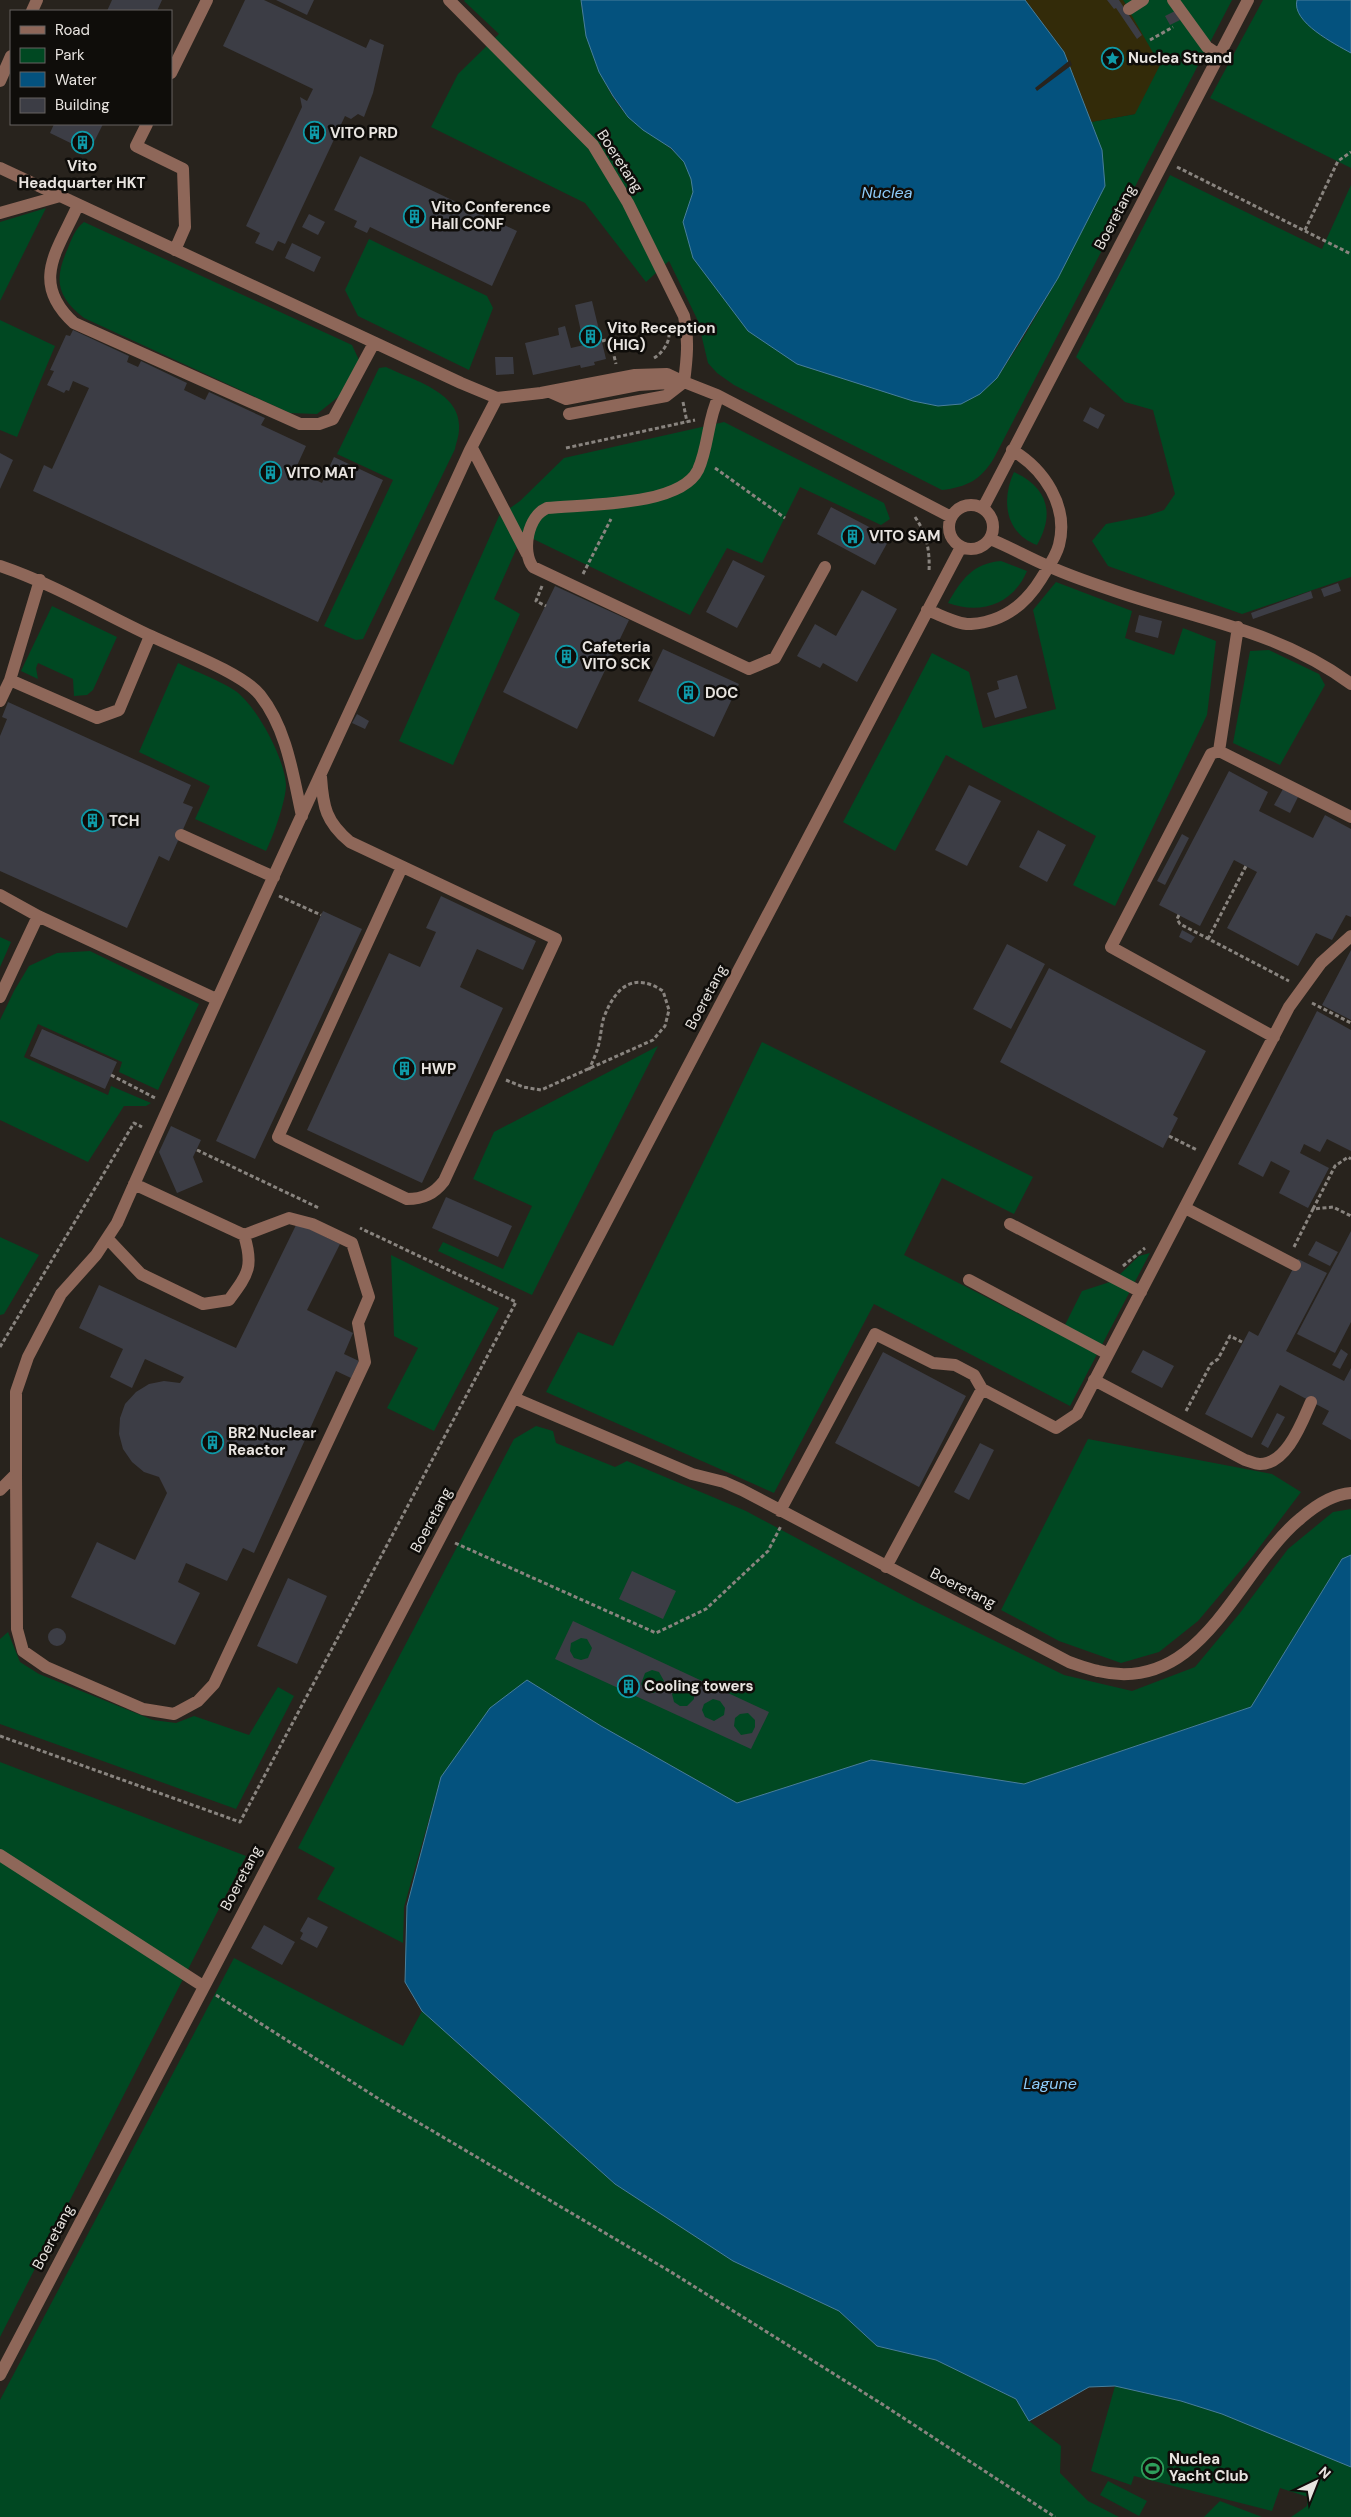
<svg xmlns="http://www.w3.org/2000/svg" width="1351" height="2517" font-family="'DM Sans',sans-serif">
<style>
.green{fill:#004822}
.sand{fill:#332b09}
.water{fill:#04527e;stroke:#487e9b}
.pier{fill:#28231d}
.building{fill:#3c3d45;fill-rule:evenodd}
.lines{fill:none;stroke-linecap:round;stroke-linejoin:round}
.path{stroke:#89847f;stroke-width:3;stroke-dasharray:4 2.5;stroke-linecap:butt}
.minor{stroke:#8e6759;stroke-width:12}
.labels{text-anchor:middle;dominant-baseline:central;stroke-width:5;stroke-linejoin:round;paint-order:stroke}
.poi-label{font-size:15px;font-weight:bold;fill:#e8e4e0;stroke:#0f0d0a;text-anchor:start}
.street-label{font-size:15px;fill:#e8e4e0;stroke:#0f0d0a}
.water-label{font-size:16px;font-style:italic;fill:#8eccfb;stroke:#0f0d0a}
</style>
<rect width="100%" height="100%" fill="#28231d"/>
<path class="green" d="M465 0H581C581 10 585 20 588 30 596 62 605 94 630 118 651 139 698 155 693 193 692 202 686 213 683 222L980 394 997 378 1022 340 1058 278 1104 186 1102 150 1091 122 1135 114 1129 9 1123 0H1232L994 458C981 480 967 487 942 490L734 385 717 373 708 363 698 321 669 261 646 282 585 203 431 127 458 74 499 34 464 1Z
M1263 0H1297L1296 5 1323 37 1351 53V168L1210 98Z
M1170 175 1322 249 1351 185V577L1242 614 1108 566 1092 541 1106 524 1146 516 1164 510 1175 494 1153 410 1125 402 1076 357Z
M46 208 0 301V222Z
M84 222 352 345 359 360 343 393 317 414 290 413 84 318C56 296 54 279 68 248 72 238 75 229 84 222Z
M369 239 487 296 493 308 469 370 358 316 345 290Z
M0 320 55 346 17 437 0 430Z
M386 367C412 380 462 392 459 429 459 436 456 443 455 449L363 639 356 640 324 626 393 480 337 454 379 368Z
M724 422 884 503 890 519 881 525 800 487 762 563 727 548 690 615 523 534 494 599 520 614 453 765 399 741 499 516 520 501 564 458Z
M1014 472C1048 487 1055 514 1037 545 1005 533 1001 500 1014 472Z
M1001 561 1027 571C1013 604 981 615 948 603 961 580 973 563 1001 561Z
M1056 582 1132 611 1125 638 1174 655 1183 628 1216 641 1207 715 1115 906 1073 885 1096 836 946 755 895 851 843 822 932 653 969 672 983 728 1056 709 1033 610Z
M52 606 117 637 93 690 87 695 74 696 73 679 38 663 36 668 38 679 21 671Z
M1269 650 1319 674 1325 685 1280 765 1233 743 1250 651Z
M178 663C196 672 217 679 234 690 256 704 285 759 286 785 286 801 273 837 266 851L195 819 210 786 139 752Z
M0 937 11 942 0 967Z
M90 951 199 1004 158 1090 119 1072 122 1062 38 1024 24 1057 108 1095 111 1086 151 1103 146 1106H124L88 1162 0 1120V1020L14 991 29 966 57 953Z
M762 1042 1033 1177 1014 1214 942 1178 904 1255 1060 1335 1082 1291 1113 1281 1139 1256 1150 1253 1070 1406 874 1304 774 1493 546 1392 578 1332 613 1346Z
M658 1046 532 1295 438 1251 443 1242 503 1269 532 1206 473 1179 494 1132Z
M0 1237 39 1255 4 1314 0 1315Z
M391 1255 499 1308 434 1431 387 1408 418 1348 394 1336Z
M536 1426 553 1431 556 1443 615 1467 627 1461 746 1511 916 1602 1064 1675 1132 1691 1195 1667 1240 1613 1288 1549 1333 1512 1351 1509V1555L1342 1559 1251 1707 1024 1784 871 1760 737 1803 601 1726 527 1680 441 1777 404 1907 403 1943 317 1899 335 1868 298 1848 514 1439Z
M1088 1439 1272 1474 1301 1492 1252 1557 1198 1621 1159 1652 1121 1663 1059 1641 1001 1610Z
M8 1632 20 1662 39 1674 153 1720 176 1723 194 1716 249 1735 278 1687 294 1696 236 1809 0 1724V1639Z
M0 1762 246 1856 0 2337Z
M234 1958 403 2046 422 2011 615 2184 733 2261 839 2311 877 2346 936 2360 1016 2399 1029 2421 1061 2446 1060 2473 1088 2501 1119 2517H0V2400Z
M1115 2386 1181 2401 1222 2414 1351 2467V2517H1291L1307 2506 1308 2497 1280 2488 1272 2511 1134 2476 1131 2485 1091 2471Z
M1108 2481 1147 2501 1139 2516 1100 2495Z
M1220 2501 1262 2517H1204Z"/>
<path class="sand" d="M1025 0H1123L1160 65 1135 114 1091 122 1064 52Z"/>
<path class="water" d="M581 0H1025L1064 52 1102 150 1105 186 1058 278 997 378 980 394 961 404 938 406 913 401 797 364 748 331 693 258 683 222 693 192 691 179 684 162 671 148 643 130 628 117 613 96 599 72 586 36Z
M1297 0H1351V53C1335 44 1291 22 1297 0Z
M1351 1555V2467L1222 2414 1181 2401 1115 2386 1089 2387 1029 2421 1016 2399 936 2360 877 2346 839 2311 733 2261 615 2184 422 2011 405 1982 407 1906 441 1777 490 1708 527 1680 601 1726 737 1803 871 1760 1024 1784 1251 1707 1342 1559Z"/>
<path class="pier" d="M1070 60 1072 65 1037 91 1035 88Z"/>
<path class="building" d="M112 0H162L157 11H107Z
M245 0H264L366 48 370 39 384 45 373 93 364 117 358 114 351 119 345 116 285 244 278 241 273 251 255 243 260 233 246 226 302 107 300 97 307 101 313 89 223 46Z
M276 0H314L307 15Z
M1107 0H1119L1142 35 1137 39 1116 8 1114 9Z
M1175 11 1180 20 1170 25 1165 16Z
M54 124H103L89 152 50 133Z
M360 156 517 231 492 286 370 227 367 233 354 227 357 221 334 210Z
M309 214 325 222 318 235 302 227Z
M292 243 321 257 314 272 285 258Z
M592 301 606 359 594 362 595 365 581 368 580 365 533 375 525 343 559 335 558 328 565 326 571 348 584 345 575 305Z
M73 330 129 356 127 362 138 367 141 361 187 383 184 390 205 400 209 392 265 418 261 425 306 446 295 470 322 483 334 457 383 480 318 622 33 491 44 465 52 469 89 388 73 381 69 391 66 390 64 393 47 385 54 371 50 370 66 335 70 336Z
M495 357H513L514 374 496 375Z
M1090 407 1105 415 1098 429 1083 421Z
M0 453 13 460 0 489Z
M831 507 890 538 875 565 817 534Z
M733 560 765 576 737 628 706 612Z
M1338 583 1341 591 1324 597 1321 589Z
M555 586 629 620 577 729 503 692Z
M862 590 897 609 857 682 823 663 820 668 797 656 815 624 836 636Z
M1311 591 1313 598 1253 619 1251 613Z
M1139 615 1162 621 1158 638 1135 632Z
M663 649 739 684 714 737 638 701Z
M1017 675 1027 708 995 718 987 693 999 689 997 681Z
M8 702 191 785 183 803 193 807 169 861 159 856 127 928 0 871V736L7 719 2 717Z
M357 714 369 721 365 729 352 723Z
M1229 771 1268 792 1259 811 1313 838 1325 815 1351 829V917L1346 915 1332 940 1316 933 1298 966 1227 928 1257 872 1234 860 1200 926 1159 905Z
M969 785 1001 801 967 866 935 850Z
M1283 789 1298 797 1290 813 1274 805Z
M1038 830 1066 845 1047 882 1019 867Z
M1182 834 1189 838 1165 885 1157 881Z
M441 896 536 941 523 970 477 949 460 987 503 1008 422 1183 307 1130 389 953 420 967 436 932 426 928Z
M323 911 362 929 255 1159 216 1141Z
M1182 930 1195 937 1191 943 1179 937Z
M1007 944 1045 964 1011 1029 973 1009Z
M1351 950V1020L1322 1005Z
M1049 968 1206 1051 1173 1115 1178 1118 1163 1148 1000 1062Z
M1317 1011 1351 1030V1151L1327 1139 1320 1152 1304 1144 1300 1153 1329 1168 1308 1208 1279 1193 1290 1171 1271 1161 1263 1177 1238 1164Z
M42 1029 117 1062 105 1089 30 1056Z
M171 1126 201 1140 193 1157 203 1182 177 1193 159 1152Z
M446 1197 512 1226 498 1257 432 1228Z
M297 1223 340 1244 307 1310 353 1333 344 1354 359 1361 351 1378 336 1371 254 1553 243 1548 227 1581 186 1563 178 1582 200 1593 175 1645 71 1597 97 1542 135 1560 167 1493 159 1477 144 1472 132 1462 123 1449 119 1434 120 1418 125 1404 136 1392 149 1384 164 1381 180 1383 184 1377 145 1359 132 1388 110 1377 123 1349 79 1328 99 1285 236 1348Z
M1351 1231V1322L1335 1353 1297 1334Z
M1316 1241 1338 1252 1330 1266 1308 1255Z
M1298 1259 1327 1273 1286 1351 1344 1381 1351 1368V1440L1322 1424 1329 1411 1280 1385 1252 1438 1205 1414 1249 1331 1258 1336Z
M1341 1349 1348 1354 1340 1369 1332 1365Z
M1143 1350 1174 1366 1162 1388 1131 1372Z
M883 1352 966 1396 919 1487 835 1443Z
M1277 1413 1285 1417 1268 1448 1261 1444Z
M980 1443 994 1450 969 1500 954 1492Z
M632 1571 676 1591 663 1619 619 1599Z
M288 1578 327 1596 297 1664 257 1646Z
M573 1621 769 1712 751 1749 555 1659ZM581 1638 587 1639 592 1648 588 1658 581 1660 574 1658 570 1651 571 1643ZM652 1670 659 1672 664 1681 659 1691 653 1693 645 1691 641 1684 645 1673ZM679 1685H686L694 1692V1699L687 1706H680L674 1702 672 1694ZM713 1699 720 1701 725 1708 724 1715 714 1721 705 1717 702 1710 704 1704ZM748 1713 755 1720V1727L752 1733 741 1735 734 1726 735 1718 740 1714Z
M48 1637a9 9 0 1 1 18 0a9 9 0 1 1-18 0Z
M308 1917 328 1927 317 1948 300 1939 303 1933 300 1931Z
M264 1925 295 1942 282 1965 251 1948Z"/>
<g class="lines">
<path class="path" d="M1150 40 1173 27
M1177 167 1351 254
M1305 230 1338 161 1351 152
M602 341 610 339 616 364
M654 358C661 354 669 344 669 335
M683 402 687 422
M566 448 695 420
M715 468 785 518
M915 517C927 534 930 551 929 572
M583 574 611 519
M542 586 536 601 546 606
M279 896 321 915
M1179 915 1177 919 1180 924 1289 981
M1208 939 1246 866
M1312 1003 1351 1023
M111 1075 157 1099
M506 1080 523 1087 541 1090 653 1040 665 1026 669 1010 663 991C634 972 616 986 604 1017 601 1026 601 1037 598 1047 596 1055 592 1062 589 1070
M1169 1136 1197 1150
M197 1150 319 1208
M1313 1209 1335 1166 1348 1157 1351 1159
M1294 1247 1313 1209 1333 1207 1351 1216
M1123 1266 1145 1248
M0 1347 134 1123 142 1127
M1186 1411 1211 1364 1218 1359 1230 1336 1242 1342
M455 1543 656 1633 706 1609 768 1551 781 1526
M0 1736 240 1822 516 1302 360 1228
M216 1995 382 2101 671 2272 882 2404 1055 2517"/>
<path class="minor" d="M449 0 593 145 628 203 684 316C689 339 687 359 684 382L717 395 951 517
M1173 0 1207 47 1219 55
M1129 9 1143 0
M32 11 37 0
M171 73 207 0
M0 81 11 56
M147 124 136 146 183 169 185 227 175 250
M0 168 461 383 497 398 541 393 635 375 667 374 684 382 638 385 566 399 550 392
M78 205C58 250 29 282 74 323L300 424H319L333 419 374 343
M0 213 60 196
M719 396C707 420 709 446 698 470 680 507 584 504 547 508 528 516 521 551 533 567L749 669 775 658 825 567
M569 414 666 396 684 382
M472 448 527 554
M949 527a22 22 0 1 1 44 0a22 22 0 1 1-44 0Z
M983 508 1248 0
M990 539C1010 547 1029 558 1048 566 1068 575 1088 582 1109 589 1191 618 1279 630 1351 684
M0 566C53 584 100 612 151 636 178 649 243 673 260 695 287 729 293 775 302 816
M927 610C939 614 958 625 971 624 1002 622 1025 605 1041 579 1047 569 1056 557 1059 545 1069 506 1044 469 1012 450
M10 680 97 718 119 710 150 636
M0 701 10 680 40 580
M1219 751 1238 627
M321 777C323 807 326 822 350 842L556 939 444 1181C434 1194 423 1199 407 1199L278 1137 402 867
M181 835 274 877
M0 895 38 916
M0 997 38 916 216 999
M1274 1037 1111 947 1211 754 1219 751 1351 817
M1185 1208 1295 1265
M1010 1224 1141 1292
M107 1238 141 1274 203 1304 229 1300C248 1274 254 1267 244 1235L134 1184
M969 1280 1108 1354
M1094 1380 1245 1460C1249 1461 1255 1464 1260 1464 1287 1464 1302 1422 1311 1402
M514 1398 692 1474 724 1482 742 1490 1069 1662C1078 1665 1088 1669 1098 1671 1203 1696 1237 1570 1301 1518 1315 1506 1332 1494 1351 1493
M16 1474 17 1629 23 1651 46 1667 143 1709 174 1714 198 1701 214 1684 365 1362 358 1323 369 1297 352 1243 312 1224 289 1218 244 1235
M0 1490 16 1474V1392L28 1357 61 1294 96 1255 117 1223C231 964 352 708 470 450L497 398
M780 1511 875 1334 933 1363 955 1365 974 1375 982 1389 1056 1428 1077 1414 1289 1007 1321 963 1351 936
M886 1567 982 1389
M0 1855 203 1986
M0 2375 961 547"/>
</g>
<defs>
<symbol id="sight-ring" viewBox="-11 -11 22 22"><circle r="9.5" fill="#0f0d0a" stroke="#0f9aa8" stroke-width="1.5"/><path d="M0-6L1.8-2.2L6-1.7L2.9 1.2L3.7 5.4L0 3.3L-3.7 5.4L-2.9 1.2L-6-1.7L-1.8-2.2Z" fill="#0f9aa8"/></symbol>
<symbol id="building-ring" viewBox="-11 -11 22 22"><circle r="9.5" fill="#0f0d0a" stroke="#0f9aa8" stroke-width="1.5"/><path d="M-4-6H4V6H1V3H-1V6H-4ZM-2.5-4.3h1.7v1.8h-1.7ZM.8-4.3h1.7v1.8H.8ZM-2.5-1h1.7V.8h-1.7ZM.8-1h1.7V.8H.8Z" fill="#0f9aa8"/></symbol>
<symbol id="stadium-ring" viewBox="-11 -11 22 22"><circle r="9.5" fill="#0f0d0a" stroke="#2e9e5b" stroke-width="1.5"/><path d="M0-5a6.5 5 0 1 0 0 10a6.5 5 0 1 0 0-10ZM-3.5-1.8h7v3.6h-7Z" fill="#2e9e5b"/></symbol>
</defs>
<g fill-rule="evenodd">
<use href="#sight-ring" x="1100" y="46" width="25" height="25"/>
<use href="#building-ring" x="302" y="120" width="25" height="25"/>
<use href="#building-ring" x="70" y="130" width="25" height="25"/>
<use href="#building-ring" x="402" y="204" width="25" height="25"/>
<use href="#building-ring" x="578" y="324" width="25" height="25"/>
<use href="#building-ring" x="258" y="460" width="25" height="25"/>
<use href="#building-ring" x="840" y="524" width="25" height="25"/>
<use href="#building-ring" x="554" y="644" width="25" height="25"/>
<use href="#building-ring" x="676" y="680" width="25" height="25"/>
<use href="#building-ring" x="80" y="808" width="25" height="25"/>
<use href="#building-ring" x="392" y="1056" width="25" height="25"/>
<use href="#building-ring" x="200" y="1430" width="25" height="25"/>
<use href="#building-ring" x="616" y="1674" width="25" height="25"/>
<use href="#stadium-ring" x="1140" y="2456" width="25" height="25"/>
</g>
<g class="labels">
<g class="poi-label">
<text x="1128" y="58">Nuclea Strand</text>
<text x="330" y="133">VITO PRD</text>
<text x="82" y="166" text-anchor="middle">Vito<tspan x="82" dy="17">Headquarter HKT</tspan></text>
<text x="431" y="207">Vito Conference<tspan x="431" dy="17">Hall CONF</tspan></text>
<text x="607" y="328">Vito Reception<tspan x="607" dy="17">(HIG)</tspan></text>
<text x="286" y="473">VITO MAT</text>
<text x="869" y="536">VITO SAM</text>
<text x="582" y="647">Cafeteria<tspan x="582" dy="17">VITO SCK</tspan></text>
<text x="705" y="693">DOC</text>
<text x="109" y="821">TCH</text>
<text x="421" y="1069">HWP</text>
<text x="228" y="1433">BR2 Nuclear<tspan x="228" dy="17">Reactor</tspan></text>
<text x="644" y="1686">Cooling towers</text>
<text x="1169" y="2459">Nuclea<tspan x="1169" dy="17">Yacht Club</tspan></text>
</g>
<g class="street-label">
<text transform="translate(620 161) rotate(57)">Boeretang</text>
<text transform="translate(1115 217) rotate(-62)">Boeretang</text>
<text transform="translate(706 997) rotate(-62)">Boeretang</text>
<text transform="translate(431 1520) rotate(-62)">Boeretang</text>
<text transform="translate(963 1588) rotate(27)">Boeretang</text>
<text transform="translate(241 1878) rotate(-62)">Boeretang</text>
<text transform="translate(53 2237) rotate(-62)">Boeretang</text>
</g>
<g class="water-label">
<text x="887" y="192">Nuclea</text>
<text x="1050" y="2083">Lagune</text>
</g>
</g>
<rect x="10" y="10" width="162" height="115" fill="#0f0d0a" stroke="#666360"/>
<rect x="20" y="26" width="25" height="8" fill="#8e6759" stroke="#666360"/>
<text x="55" y="35" font-size="15" fill="#e8e4e0">Road</text>
<rect x="20" y="48" width="25" height="15" fill="#004822" stroke="#666360"/>
<text x="55" y="60" font-size="15" fill="#e8e4e0">Park</text>
<rect x="20" y="72" width="25" height="15" fill="#04527e" stroke="#666360"/>
<text x="55" y="85" font-size="15" fill="#e8e4e0">Water</text>
<rect x="20" y="98" width="25" height="15" fill="#3c3d45" stroke="#666360"/>
<text x="55" y="110" font-size="15" fill="#e8e4e0">Building</text>
<g transform="translate(1316 2482) rotate(43)" stroke="#0f0d0a" stroke-width="4" paint-order="stroke">
<path d="M0-4L9 19L0 12L-9 19Z" fill="#e8e4e0"/>
<text y="-8" font-size="14" font-weight="bold" text-anchor="middle" fill="#e8e4e0">N</text>
</g>
</svg>
